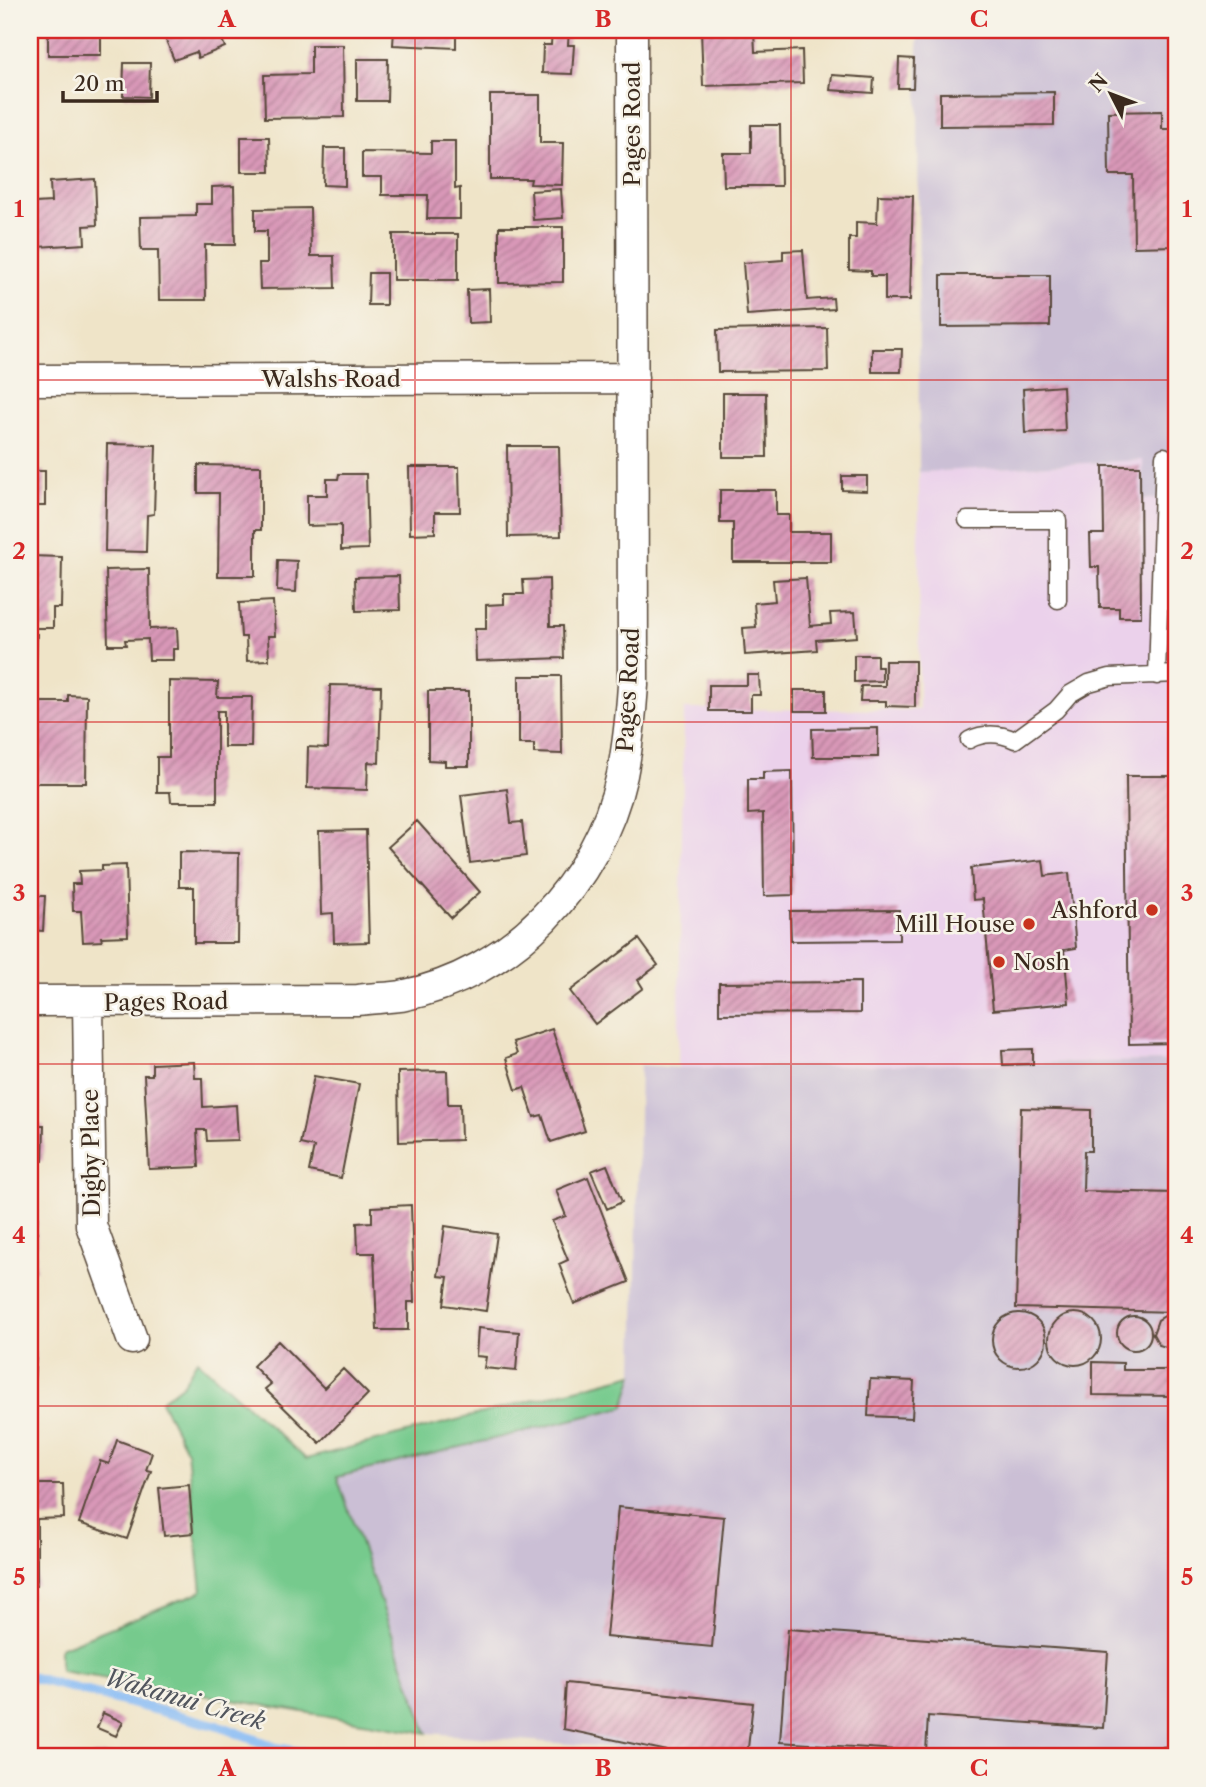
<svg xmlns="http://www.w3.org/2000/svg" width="1206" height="1787" font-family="'Libre Caslon Text',serif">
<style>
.built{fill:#ebd1eb}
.industrial{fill:#cbbfd5}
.park{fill:#76ca8d;stroke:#587a56;stroke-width:2}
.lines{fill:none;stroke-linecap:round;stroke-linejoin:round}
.stream{stroke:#87bbf5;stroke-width:10}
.building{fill:url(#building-hatch)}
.lane-casing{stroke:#564638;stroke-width:19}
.street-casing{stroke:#564638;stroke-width:33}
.lane{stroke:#fff;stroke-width:16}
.street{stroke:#fff;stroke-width:30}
.grid{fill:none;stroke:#d62828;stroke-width:2;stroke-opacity:0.55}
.poi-dot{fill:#c8321e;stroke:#f7f3e8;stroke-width:2.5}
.labels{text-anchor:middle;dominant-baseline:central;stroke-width:5;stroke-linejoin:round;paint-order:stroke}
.street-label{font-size:23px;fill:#3b2a1e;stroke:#f7f3e8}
.poi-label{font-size:23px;fill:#3b2a1e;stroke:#f7f3e8;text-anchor:end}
.water-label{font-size:24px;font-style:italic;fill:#52565e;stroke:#f7f3e8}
.neatline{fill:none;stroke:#d62828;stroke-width:2.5}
.grid-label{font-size:23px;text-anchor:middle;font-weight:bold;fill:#d62828}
</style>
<defs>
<pattern id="building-hatch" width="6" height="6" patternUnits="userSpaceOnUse" patternTransform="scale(1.75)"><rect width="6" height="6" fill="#d998b8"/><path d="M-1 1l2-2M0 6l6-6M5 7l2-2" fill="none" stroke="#b17c95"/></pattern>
</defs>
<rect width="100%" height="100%" fill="#f7f3e8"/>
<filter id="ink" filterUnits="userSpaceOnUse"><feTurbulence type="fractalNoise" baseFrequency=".0143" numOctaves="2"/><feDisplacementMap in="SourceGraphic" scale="14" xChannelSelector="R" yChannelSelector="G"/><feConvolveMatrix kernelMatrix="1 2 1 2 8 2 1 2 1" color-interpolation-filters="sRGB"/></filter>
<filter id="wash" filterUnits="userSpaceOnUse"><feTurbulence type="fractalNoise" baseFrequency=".00686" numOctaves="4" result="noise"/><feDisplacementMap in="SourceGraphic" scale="28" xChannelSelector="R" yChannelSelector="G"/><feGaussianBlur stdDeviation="1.57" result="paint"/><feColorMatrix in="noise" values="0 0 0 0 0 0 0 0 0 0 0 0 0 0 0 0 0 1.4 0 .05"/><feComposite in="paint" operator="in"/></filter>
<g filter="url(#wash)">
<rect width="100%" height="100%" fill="#efe4c8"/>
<path class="built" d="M1143 460 1142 499 1176 498V1061L678 1068 684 709 919 710V472Z"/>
<path class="industrial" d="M918 30H1176V498L1142 499 1143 460 919 472Z
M1176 1061V1757H649L609 1747 427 1733 337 1477 624 1407 634 1374 640 1065 678 1068Z"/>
<path class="park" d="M197 1360 306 1459 634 1374 624 1407 337 1477 427 1733 60 1671V1648L202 1591 187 1452 161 1401 183 1384Z"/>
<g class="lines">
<path class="stream" d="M30 1677 222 1727 276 1748 329 1757"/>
</g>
<g id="blocks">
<path class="building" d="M48 30H101V55H48Z
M171 30H218L225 47 198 58 196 52 174 60 165 38 173 34Z
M394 30H456V48L393 45Z
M552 30H569L568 45H574L572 74 542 73 543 45H551Z
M701 30H754L755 52 802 50 803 83 703 86Z
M311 45H343L344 117 265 118 264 75 311 74Z
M899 58 914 59 913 88H898Z
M357 59H388L387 101H357Z
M124 63H150L149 97 123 96Z
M832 75 874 78 873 93 830 90Z
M1054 92V125L940 126V93Z
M490 95H540V143H563L562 185 530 184 531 179H490Z
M1162 111V129H1176V246L1134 247 1133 175H1109L1108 112Z
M751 125H780L781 186H724L723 153H751Z
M30 133H33L34 179H30Z
M241 137H269L270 172H241Z
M431 141H455V189L460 188V219H427L428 195H382V177H362V152L431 153Z
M324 148H345V186L323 185Z
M95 179 97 225 84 226 85 244 37 247 35 203 51 202 50 182Z
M234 186 235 245H205L206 300H159L158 250H141L140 217 196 216V204H212V187Z
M561 189 563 218 533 220 531 191Z
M878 195 913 196 910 300H885V276H871V271L849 270V238H856V222L877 223Z
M310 208 311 256H334L335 288 260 289 259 263H267V231H255V209Z
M499 227H563V282L499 283Z
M393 234H458V280H393Z
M803 250 807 300 833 298 834 309 747 315 743 263 783 260V251Z
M369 273H386V305H368Z
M941 275H1050V326L941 327Z
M489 289 490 322 468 323 467 290Z
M1171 305H1176V418H1171Z
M827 328 828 371 718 372 717 330Z
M872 349H902L901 372H872Z
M1063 386 1065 431 1025 433 1023 389Z
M723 393H766L767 457H723Z
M107 444 156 445 154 514 147 515 146 552 105 551Z
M507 446H559L561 536 508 537Z
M198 465 261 466V530H255V576H218L219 493H198Z
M1103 466H1140L1141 617H1119V608H1100L1099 567H1091L1090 534H1104Z
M409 467H459L460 512H435V533L410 534Z
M30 471H45V506H30Z
M339 474H366L368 549 341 550V525L307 526V495H327V479H338Z
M842 476H867V491L842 490Z
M720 490H776V515H789V532H831V562H733V523H720Z
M30 556 62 557 61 608H53V628H30Z
M278 560 297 561 296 592 277 591Z
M149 569 150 629 177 628 178 649H173V660H149L148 639 125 640 126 645H108L106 570Z
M399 576 400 610 356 611 355 577Z
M806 578 810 626 831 624 830 613 855 612 857 637 816 640 817 650 745 655 743 628 756 627 754 603 775 601 773 580Z
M549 579 550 626H563L564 658 476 661 475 629H486V605L504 604V594H524L523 580Z
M273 601 275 636H268L269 660 247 661 246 637H241L239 603Z
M30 634H37L36 662H30Z
M854 655H877V667H882V681L854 682Z
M885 661H915V707L886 706V701H860L861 686H885Z
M747 675H759L760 695H751V711H709V685H747Z
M519 676H561L562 754 534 753V744H519Z
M169 681 218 682 217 697H252L251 747H224V711H217V802H171L170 792H157V757H169Z
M330 685 381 686 379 763 368 762 367 790 307 788 308 747 328 748Z
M794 690H826V711H794Z
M428 691H469V766H445V761L428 760Z
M68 695 87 696 86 783H32L33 702H68Z
M878 728V757H813L812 729Z
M792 771 793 895 764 896 763 813 748 814V779H763V772Z
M1126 776H1176V1043L1129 1044Z
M507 789 511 823 522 822 526 856 470 863 461 795Z
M417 821 480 892 451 918 388 847Z
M366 830 369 942 334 943 333 913 321 914 319 831Z
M30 833H35L32 896H45L43 931 30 930Z
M179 852 239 853 238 943H194V887H179Z
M1043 860 1045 876 1069 873 1076 948 1064 950 1069 1003 993 1010 983 899 973 900 971 868Z
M126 865 128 936 101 937 102 941 83 942 81 911H73L72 884H80L79 871 102 870V866Z
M899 910V940L791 941 790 911Z
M639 939 658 965 638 980 643 988 595 1024 570 991Z
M860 982V1013L719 1014V983Z
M552 1029 585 1131 551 1142 542 1115 534 1117 524 1087 516 1090 506 1058 517 1054 513 1042Z
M1033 1049V1064L1003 1065 1002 1050Z
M194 1062 195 1078H202L203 1107 236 1105 238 1140 207 1141 206 1130H197L199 1167 149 1169 144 1075H152V1064Z
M447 1071 448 1104H460L461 1140 399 1142 398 1072Z
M314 1076 359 1084 341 1178 309 1171 314 1147 300 1144Z
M1021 1108 1091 1110V1151H1084L1083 1191 1176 1193V1312L1016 1308Z
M30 1125H44L43 1161H30Z
M607 1165 622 1202 607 1209 591 1171Z
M588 1177 629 1282 574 1304 559 1264 568 1260 552 1221 566 1216 556 1190Z
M30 1191H38L36 1270H30Z
M411 1205 414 1302H408V1330H377L374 1253H358L357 1223 372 1222V1207Z
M445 1226 497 1234 486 1311 444 1305 448 1277 438 1276Z
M992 1340a27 27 0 1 1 54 0a27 27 0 1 1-54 0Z
M1049 1339a26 26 0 1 1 52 0a26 26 0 1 1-52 0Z
M1168 1314 1176 1316V1348L1173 1349 1159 1345 1153 1334 1158 1320Z
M1117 1333a17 17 0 1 1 34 0a17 17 0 1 1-34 0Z
M30 1328H33L32 1348H30Z
M478 1328 519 1332 516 1371 484 1368 486 1357 476 1356Z
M278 1341 324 1388 343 1369 368 1394 320 1443 265 1389 271 1384 253 1366Z
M30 1353H36L34 1381H30Z
M1093 1362 1123 1363V1370H1173V1396L1093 1395Z
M870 1379 914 1381 912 1418 868 1416Z
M117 1440 152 1453 146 1470 151 1471 127 1539 79 1523 100 1461 109 1464Z
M30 1484H63L64 1518 37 1519V1586H32V1598H30Z
M189 1485 193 1533 164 1536 159 1488Z
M618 1507 724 1517 712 1647 606 1637Z
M788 1629 1108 1652 1103 1728 928 1716 926 1752 780 1742Z
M566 1683 753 1703 747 1757H696L563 1729Z
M103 1713 123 1722 116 1736 97 1728Z
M1176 1746V1757H1164L1163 1747Z
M115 1754V1757H92V1755Z"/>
</g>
</g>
<g filter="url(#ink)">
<use href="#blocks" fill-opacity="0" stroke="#564638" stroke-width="2"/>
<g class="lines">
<defs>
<path id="lane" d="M967 520H1058V600
M1157 676 1164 456
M969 740C985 732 999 733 1015 740L1056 710 1070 694 1089 683 1110 677 1176 674"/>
<path id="street" d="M30 380 633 378
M30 1001 358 1000C372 998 387 998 401 996 511 975 598 883 622 775 628 745 631 715 633 685L632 30
M88 1002 91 1225 132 1339"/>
</defs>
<use href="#lane" class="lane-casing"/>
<use href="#street" class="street-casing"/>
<use href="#lane" class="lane"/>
<use href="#street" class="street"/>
</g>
</g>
<path class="grid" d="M415 30V1757M791 30V1757M30 380H1176M30 722H1176M30 1064H1176M30 1406H1176"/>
<g class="poi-dot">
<circle cx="1152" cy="910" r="7"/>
<circle cx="1029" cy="924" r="7"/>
<circle cx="999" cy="962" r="7"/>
</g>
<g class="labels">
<g class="street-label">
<text transform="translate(632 124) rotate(-90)">Pages Road</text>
<text x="331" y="379">Walshs Road</text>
<text transform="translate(628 690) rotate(-87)">Pages Road</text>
<text transform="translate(166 1002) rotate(-1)">Pages Road</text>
<text transform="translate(91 1153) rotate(-91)">Digby Place</text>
</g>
<g class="poi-label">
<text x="1138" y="910">Ashford</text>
<text x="1015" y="924">Mill House</text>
<text x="1013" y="962" text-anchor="start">Nosh</text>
</g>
<g class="water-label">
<text transform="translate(185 1699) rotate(16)">Wakanui Creek</text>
</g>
</g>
<rect width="1206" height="1787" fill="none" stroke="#f7f3e8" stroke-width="77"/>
<g transform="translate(1111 94) rotate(312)" stroke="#f7f3e8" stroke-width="5" paint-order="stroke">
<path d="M0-5L12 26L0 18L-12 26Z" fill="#3b2a1e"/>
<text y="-10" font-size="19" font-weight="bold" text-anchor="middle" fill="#3b2a1e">N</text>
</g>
<path d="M63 91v10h94v-10" fill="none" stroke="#3b2a1e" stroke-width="3.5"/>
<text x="74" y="91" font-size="21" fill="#3b2a1e" stroke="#f7f3e8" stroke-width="5" paint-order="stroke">20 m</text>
<rect x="38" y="38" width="1130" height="1710" class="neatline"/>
<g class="grid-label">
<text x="227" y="27">A</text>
<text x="603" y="27">B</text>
<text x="979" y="27">C</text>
<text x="19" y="217">1</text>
<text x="1187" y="217">1</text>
<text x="19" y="559">2</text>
<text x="1187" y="559">2</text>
<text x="19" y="901">3</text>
<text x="1187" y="901">3</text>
<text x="19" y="1243">4</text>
<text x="1187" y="1243">4</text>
<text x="19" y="1585">5</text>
<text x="1187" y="1585">5</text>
<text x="227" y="1776">A</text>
<text x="603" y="1776">B</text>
<text x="979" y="1776">C</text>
</g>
</svg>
